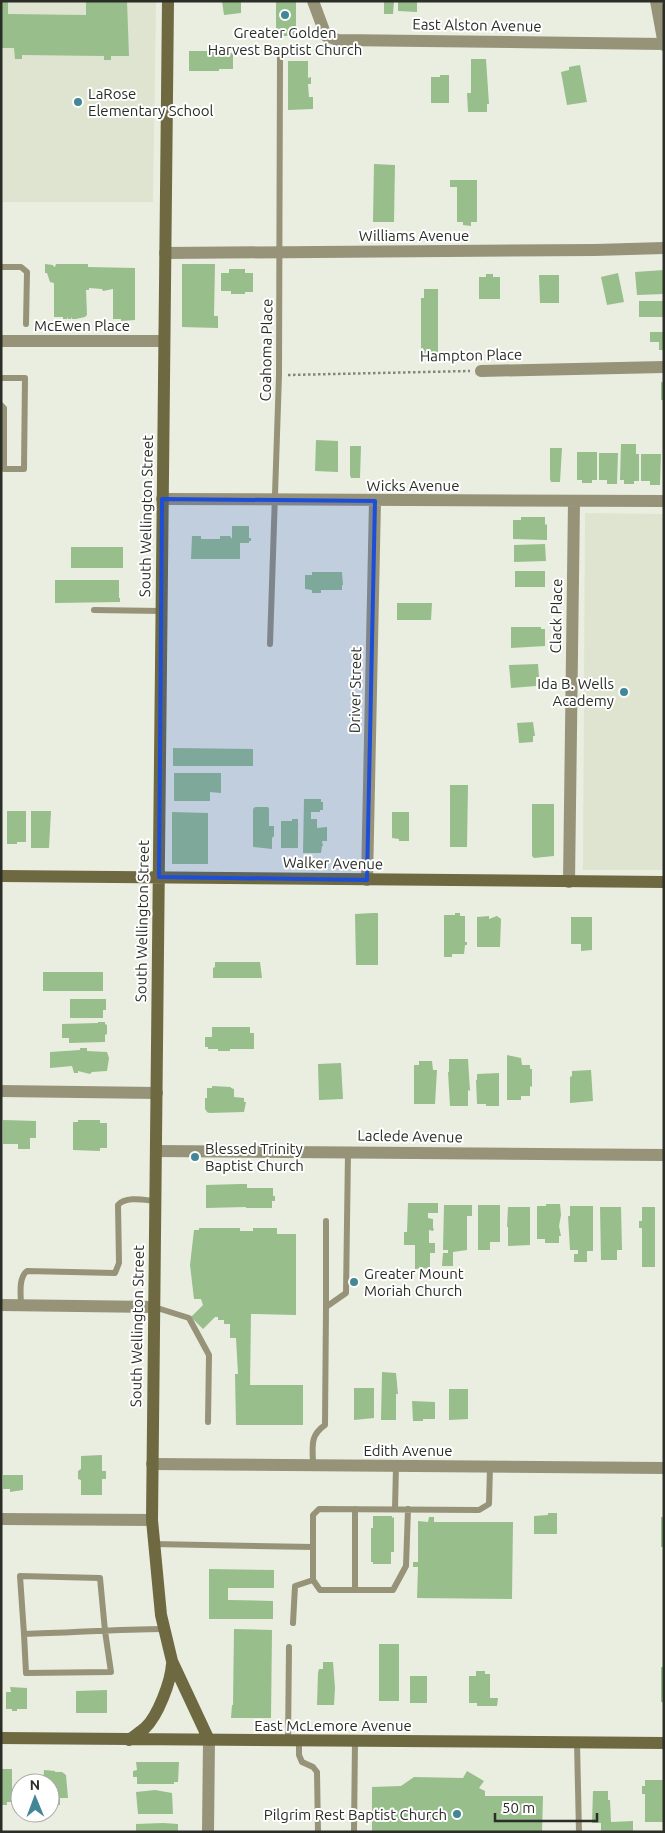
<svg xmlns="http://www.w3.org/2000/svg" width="665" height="1833" font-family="Ubuntu,sans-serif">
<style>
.built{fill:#dee4d0}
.building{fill:#97be8b}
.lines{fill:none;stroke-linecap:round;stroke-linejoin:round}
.path{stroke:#82857c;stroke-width:2.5;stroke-dasharray:2.5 2.5;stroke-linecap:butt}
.lane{stroke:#979379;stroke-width:6}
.street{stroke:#979379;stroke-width:12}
.secondary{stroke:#6f6942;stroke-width:12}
.marked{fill:#1d4ed8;fill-opacity:0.2;stroke:#1d4ed8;stroke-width:4;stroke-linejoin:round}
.poi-dot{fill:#438796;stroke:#fff;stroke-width:2}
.labels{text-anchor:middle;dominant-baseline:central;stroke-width:4;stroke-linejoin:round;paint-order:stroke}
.street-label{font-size:15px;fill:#2b2d27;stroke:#fff}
.poi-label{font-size:15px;fill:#2b2d27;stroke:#fff;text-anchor:start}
</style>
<rect width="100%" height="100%" fill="#eaeee0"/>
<path class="built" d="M1 1H156L153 202H1Z
M585 513 664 514V870H583Z"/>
<path class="building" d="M1 1H8V14L86 15V1H127L129 56H111V60H104V56L22 55V59H15L14 48H1Z
M222 1H241V13L224 15Z
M276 1 296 2V36H276Z
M384 1H394L393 14H384Z
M398 1H417V12L398 11Z
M189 51H219V53H233V69H219V71H189Z
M471 59H486L489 104H487V112H468L467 93H471Z
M288 61H308V78L311 77V84H308L309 97H313V109L288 110Z
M580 65 587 102 567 105 561 72 569 70V67Z
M440 75H449V103H431V77H440Z
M374 164 395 165 394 222H373Z
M450 180H477V222H471V226L463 225V222H457V187H450Z
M45 264 53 265V266L55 267 56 264H88V267L135 268V320L121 321V319H113V289L103 291 102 289 89 288V290H86L87 315 85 317 76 319H72V317L71 319H68L67 317V319H63V317H54V283L50 282 47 273H45Z
M182 264H215L214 316H218V328L182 327Z
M229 269H245V273H253V292H245V294H231V291H221V273H229Z
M664 270V294L637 295 635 272Z
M618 273 624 302 607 305 601 277Z
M486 274H493V277H500V299H479V277H486Z
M539 275H559V303H540Z
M424 289H438V357H423V348H421V298H424Z
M639 301H664V317H639Z
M650 332H664V350H659V342H650Z
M661 382H664V400H661Z
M316 440 338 441V472L315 471Z
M621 444H636V454H639V481H634V484H624V480H620Z
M350 446H361L360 478H351L350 475Z
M550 448H562L560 482H551L550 479Z
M577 452H597V480H592V483H582V480H577Z
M599 453H618L617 484H607V480H599Z
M641 454H661L660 485H650V481H641Z
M521 517H545V525L547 524V540L513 539V520H521Z
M232 526H249V538H251V541H249V543H240V559H191L192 536H201V539H220V536H230L232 539Z
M545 544 546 561 514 562V545Z
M71 547H123V568H71Z
M515 571H545V587H515Z
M312 572H342L343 585H342V590H321V593H312V590L305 589V575H312Z
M55 580H119V598H120V602L55 603Z
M397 603H432L431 620H397Z
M511 627H541V629H545V646L511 648Z
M538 664 539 677H536V686L511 688 509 665Z
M533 722 535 736H533V742L519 743 517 723Z
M173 748 253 749V766H173Z
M174 773H221V793L210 792V801H174Z
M450 785H468L467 847H450Z
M304 799H321V802H323V810H320V812H311V819H317V828L327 827V841H322L323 846H322L321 853H303Z
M532 804H554V856L534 858 532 856Z
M255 807H268L269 809V826H274V836L272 838V849L253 847V809Z
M7 811H26V842H17V844H7Z
M31 811H51L49 848H31Z
M172 812 208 813V864H172Z
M392 812H409V841H399V839L392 838Z
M292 819H298V848H281V821H292Z
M373 913H378V965H356L355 914Z
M455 913H460V916H465V942H467V945H465L464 954H452V957H444V915H455Z
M489 916V919L497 916 501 919 500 947H477V917Z
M571 917H592V950L581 951V944H571Z
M215 962H260L262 978H213V968L215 967Z
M43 972H103V991H43Z
M70 999H106V1010H103V1018H70Z
M98 1022H105V1024L107 1025V1034L105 1035V1042L69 1043V1038H62V1024L98 1023Z
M212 1027H250V1033H254V1049H230V1051H218V1049H208V1047H205V1037H212Z
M80 1048H87V1051L107 1052 109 1058 107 1071 92 1072 90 1074 78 1071V1073H74L72 1066 50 1068V1052L80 1050Z
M507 1055 521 1058 522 1065H530V1069H532V1087L530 1086V1096H521V1100H507Z
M449 1059H468L470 1091 468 1090V1106H450L448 1072H449Z
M419 1061H432L433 1070H437L435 1104H414V1065H419Z
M341 1063 343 1099 319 1100 318 1064Z
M591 1070 593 1101 570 1103V1077L572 1076V1071Z
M499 1073V1106H486V1104H477L476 1080H477V1074Z
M212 1086 231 1087V1088L234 1089V1097L244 1098V1102H246L244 1112 209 1113 207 1112 205 1109V1098H207V1088H212Z
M3 1120 36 1121V1138H30V1149H18V1144H3Z
M78 1120H100V1123H107V1148H100V1151L73 1150V1122H78Z
M240 1184H247V1188H273V1196H275V1201H272V1208H246V1207L206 1208V1185Z
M408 1203H438V1213H428V1218L433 1219V1228L434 1229 433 1231 429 1230V1243H435V1253H430V1268L415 1269V1245H404V1232H407Z
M546 1204H560L561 1215 559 1226 561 1236H559V1243H545V1239H537V1206H546Z
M444 1205H472V1216H467V1250L453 1252V1266H442L443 1253H448V1250H443Z
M478 1205H500V1242H490V1250H478Z
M570 1206H593V1251H587V1262H574V1254H578V1250H570L568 1216H570Z
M508 1207H530V1245L508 1246V1227H507Z
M600 1207H621L622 1250H617V1260H601Z
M642 1207H655V1267H642V1228H639V1221H642Z
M199 1228H240V1231H253V1228H277V1234H296V1315L251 1314 250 1385H303V1425H236L235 1374H238L236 1338H230V1324H224V1320H218V1317H215L203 1329 191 1317 203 1305 201 1299H194L190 1265 194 1230H199Z
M382 1372 396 1373 398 1394H396V1420H381Z
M354 1388H374V1418L354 1420Z
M449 1389H468V1419L449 1420Z
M412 1401 435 1402V1419H423V1421H413Z
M102 1455V1471H106V1479H102V1495H81V1480L78 1479V1471L81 1469V1456Z
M3 1475H23V1490L10 1492V1489H3Z
M548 1513H557V1534H534V1516L548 1515Z
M373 1516H392V1518L394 1517V1552H391V1564H373V1562H371V1528H373Z
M429 1517H434V1522H513L512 1599 417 1598 418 1567H413V1562H418V1521L428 1522Z
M661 1517H664V1547H661Z
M209 1569 274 1570V1588H228V1600L273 1601V1619H209Z
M234 1629 272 1630 271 1718H231L232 1705H233Z
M379 1644H399V1701H379Z
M323 1662H333L335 1688 334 1705H317L318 1673 319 1669H323Z
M661 1667H664V1702H661Z
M476 1671H485V1674H490V1698H498L497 1706H477V1703H469V1676H476Z
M410 1676H427V1703H410Z
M10 1687 27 1688V1709H17V1711H12V1709H6V1692H11Z
M107 1690V1713H76V1691Z
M136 1762H179L178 1782H174V1784H137V1777H133V1771L137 1770Z
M1 1769H12V1802H7V1805H1Z
M44 1770 55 1771V1772H62L66 1775 68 1798H60V1805H56V1807L50 1805V1783H43Z
M467 1771 484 1781 479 1788 485 1791V1796H543L542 1832 372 1831V1787L401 1786 414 1777 463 1778Z
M645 1780H664V1822H645V1794H642V1786H645Z
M155 1790 172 1793 173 1814H138L136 1792Z
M593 1791H608V1800H610L611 1822 633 1821V1832H601V1823H592Z
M163 1823 178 1824V1832H136V1824Z"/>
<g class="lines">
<path class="path" d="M288 375 470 371"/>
<path class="lane" d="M1 267H21L27 272 26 324
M1 378H25L24 469H4V408L1 405
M94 610 161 611
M270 644 279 375 280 57
M21 1306C21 1295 18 1278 27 1271L115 1273 119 1263 118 1205C126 1196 144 1200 155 1201
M154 1307 189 1318 209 1355 208 1422
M326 1307V1221
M313 1465C313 1447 309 1436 325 1425L326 1307 346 1293 348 1152
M355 1509V1590H393L406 1566 408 1509
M395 1509 396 1466
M154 1544 313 1547
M355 1590H320L313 1580V1515L319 1509 479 1510 489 1504 490 1467
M293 1623 295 1586 313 1580
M24 1634 26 1673 111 1672 105 1631 100 1578 20 1576 24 1634C71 1633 117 1629 164 1629
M288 1741 289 1647
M299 1741V1755L302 1762 313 1767 317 1772 318 1832
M577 1743 579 1832
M354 1832 355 1741"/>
<path class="street" d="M313 1 326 36 338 40 664 44
M656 1 664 45
M165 253 595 250 664 248
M1 341H163
M481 371 664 367
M162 499 664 501
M367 880 375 501
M569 882 574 501
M1 1091 157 1093
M156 1151 664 1155
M1 1305 154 1307
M152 1464 664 1468
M1 1519 152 1520
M208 1832 209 1740"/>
<path class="secondary" d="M168 1 152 1520 161 1615 172 1661 209 1740
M1 876 664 882
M1 1738 664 1743
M129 1740C134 1736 140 1732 145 1728 158 1716 171 1681 172 1664"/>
</g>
<path class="marked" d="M162 499 375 501 367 880 159 877Z"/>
<g class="poi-dot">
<circle cx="285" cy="15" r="5"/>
<circle cx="78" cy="102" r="5"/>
<circle cx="624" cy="692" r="5"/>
<circle cx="195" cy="1157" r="5"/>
<circle cx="354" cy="1282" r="5"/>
<circle cx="457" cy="1814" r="5"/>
</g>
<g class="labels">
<g class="street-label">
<text transform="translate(477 25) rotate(1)">East Alston Avenue</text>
<text x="414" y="235">Williams Avenue</text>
<text x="82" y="325">McEwen Place</text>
<text transform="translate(266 350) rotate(-89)">Coahoma Place</text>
<text transform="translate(471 355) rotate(-1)">Hampton Place</text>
<text x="413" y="485">Wicks Avenue</text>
<text transform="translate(146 516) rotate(-89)">South Wellington Street</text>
<text transform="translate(556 616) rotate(-89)">Clack Place</text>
<text transform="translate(355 690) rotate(-89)">Driver Street</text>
<text transform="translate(333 863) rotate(1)">Walker Avenue</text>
<text transform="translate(142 921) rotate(-89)">South Wellington Street</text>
<text transform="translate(410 1136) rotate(1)">Laclede Avenue</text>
<text transform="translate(137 1326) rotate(-89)">South Wellington Street</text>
<text x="408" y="1450">Edith Avenue</text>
<text x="333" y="1725">East McLemore Avenue</text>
</g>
<g class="poi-label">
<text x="285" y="32" text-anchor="middle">Greater Golden<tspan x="285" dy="17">Harvest Baptist Church</tspan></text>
<text x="88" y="93">LaRose<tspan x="88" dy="17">Elementary School</tspan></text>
<text x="614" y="683" text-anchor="end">Ida B. Wells<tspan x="614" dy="17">Academy</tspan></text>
<text x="205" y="1148">Blessed Trinity<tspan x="205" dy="17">Baptist Church</tspan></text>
<text x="364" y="1273">Greater Mount<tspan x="364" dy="17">Moriah Church</tspan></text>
<text x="447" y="1814" text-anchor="end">Pilgrim Rest Baptist Church</text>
</g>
</g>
<rect width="665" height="1833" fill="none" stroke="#2b2d27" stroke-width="5"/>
<g transform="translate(35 1798) rotate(359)"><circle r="24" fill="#ffffff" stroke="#aaaba9"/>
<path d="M0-4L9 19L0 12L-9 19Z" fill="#438796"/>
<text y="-8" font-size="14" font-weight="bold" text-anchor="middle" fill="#2b2d27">N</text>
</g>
<path d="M495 1813v8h102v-8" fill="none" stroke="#2b2d27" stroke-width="2.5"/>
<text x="502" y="1813" font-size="15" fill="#2b2d27" stroke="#ffffff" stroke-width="4" paint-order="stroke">50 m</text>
</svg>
